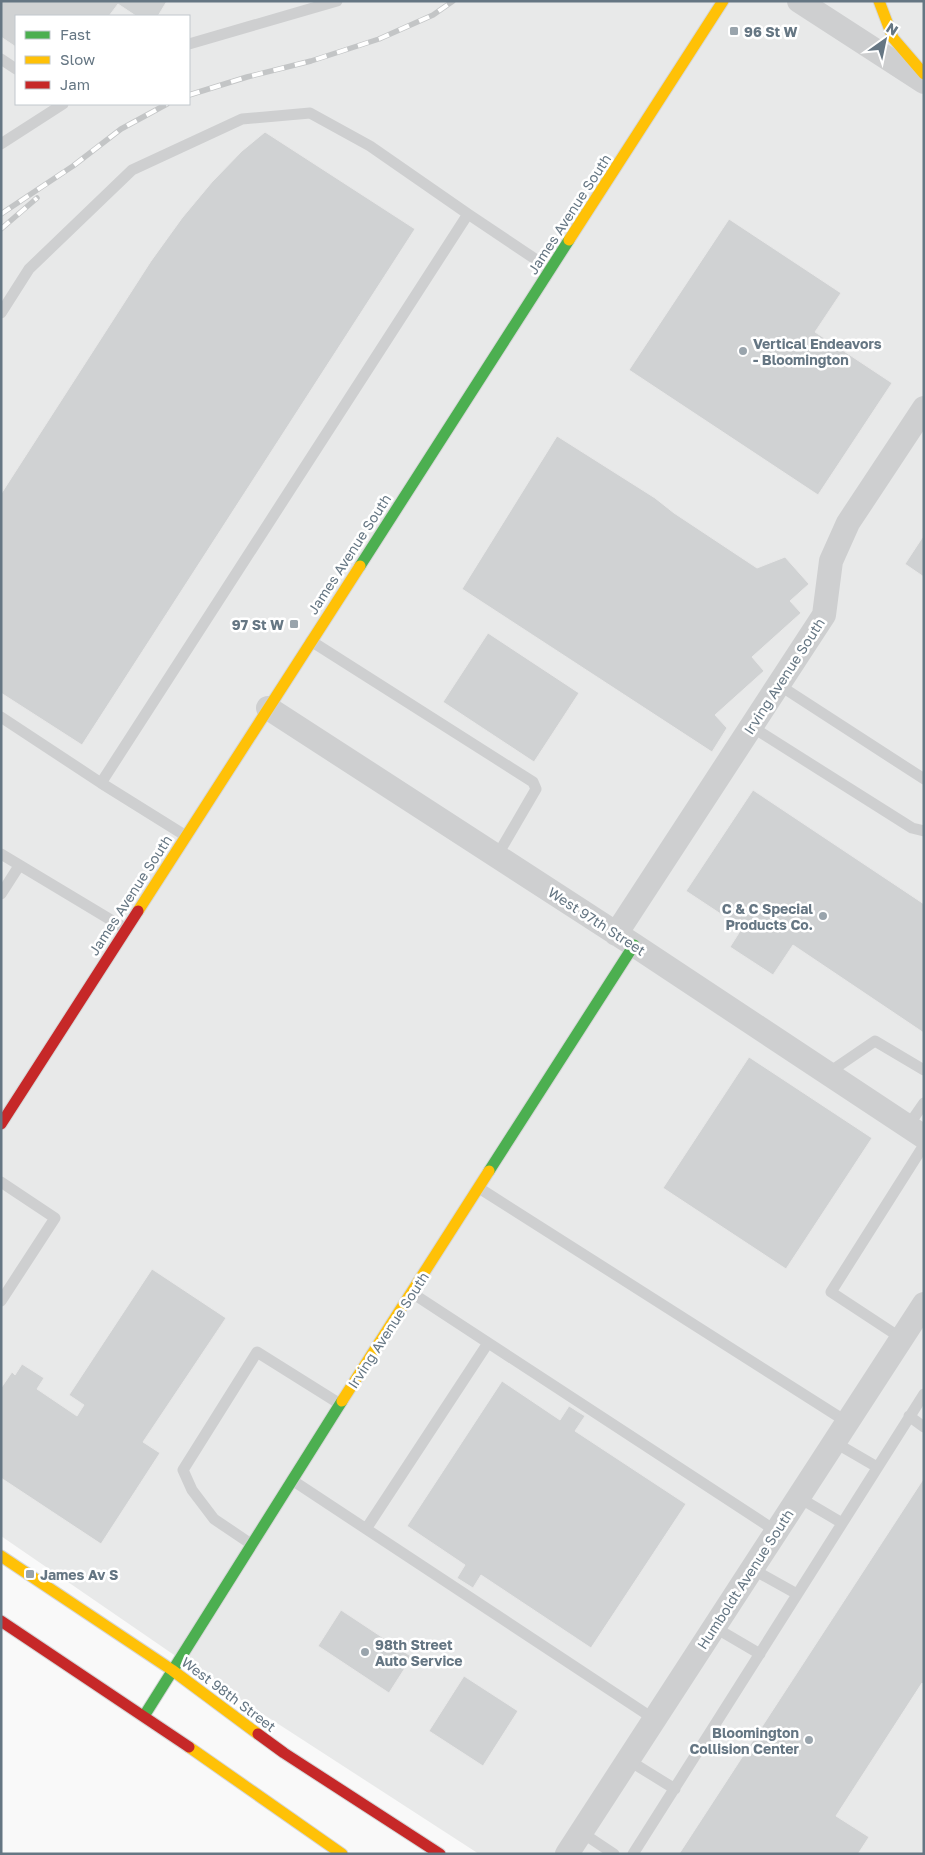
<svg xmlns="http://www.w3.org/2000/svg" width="925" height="1855" font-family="'Golos Text',sans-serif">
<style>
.built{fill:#e8e9e9;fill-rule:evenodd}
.building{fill:#d0d2d3;stroke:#e8e8e8}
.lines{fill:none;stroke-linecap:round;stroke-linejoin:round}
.fast-casing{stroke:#d5d6d7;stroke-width:13}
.slow-casing{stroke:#d5d6d7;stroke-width:13}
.jam-casing{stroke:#d5d6d7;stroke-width:13}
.lane{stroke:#cecfd0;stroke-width:11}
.street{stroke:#cecfd0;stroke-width:24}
.fast{stroke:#4caf50;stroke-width:11}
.slow{stroke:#ffc107;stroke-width:11}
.jam{stroke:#c62828;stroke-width:11}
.rail-casing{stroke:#c3c5c6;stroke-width:5.5}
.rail{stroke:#fff;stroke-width:4;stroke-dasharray:11;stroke-linecap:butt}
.poi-dot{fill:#99a4ac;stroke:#fff;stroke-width:2}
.labels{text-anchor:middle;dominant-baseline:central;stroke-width:5;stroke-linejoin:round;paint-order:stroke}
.poi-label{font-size:14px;font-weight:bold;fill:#657683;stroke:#fff;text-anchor:start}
.street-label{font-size:14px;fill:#657683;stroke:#fff}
</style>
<rect width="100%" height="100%" fill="#f9f9f9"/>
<path class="built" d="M1 1H924V1854H479L212 1681 1 1536ZM16 16H189V104H16Z"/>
<path class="building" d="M1 1H167L158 16H136L118 4 109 16H16V47L1 37Z
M265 132 415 229 82 745 1 693V494L151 261 182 218 212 182 242 151Z
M729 219 841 293 815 332 892 383 818 495 629 370Z
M557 436 655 498 674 513 757 568 785 557 809 584 790 601 801 613 752 657 764 671 715 715 727 728 712 752 462 589Z
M924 535V577L905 564Z
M488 633 579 693 534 762 443 702Z
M753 790 924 904V1033L793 945 773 975 730 947 742 928 686 891Z
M749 1057 872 1138 786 1269 663 1188Z
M152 1269 226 1318 143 1442 160 1453 101 1544 1 1478V1388L12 1372 15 1375 22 1364 44 1378 37 1389 77 1416 84 1405 69 1395Z
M502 1381 560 1420 569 1406 585 1416 575 1431 686 1504 591 1648 481 1575 473 1588 457 1578 465 1565 407 1526Z
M924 1478V1685L922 1683 836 1816 869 1837 858 1854H679Z
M341 1610 412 1657 389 1693 318 1646Z
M464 1676 518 1711 483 1766 429 1731Z"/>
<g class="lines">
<defs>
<path id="fast" d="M360 566 569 240
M489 1171 634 945
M144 1716 342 1401"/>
<path id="slow" d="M879 1 893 38 924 74
M569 240 723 1
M138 911 360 566
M342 1401 489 1171
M1 1556 172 1670 258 1734
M189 1747 342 1854"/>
<path id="jam" d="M1 1124 138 911
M1 1621 189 1747
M258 1734 284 1753 440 1854"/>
</defs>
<use href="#fast" class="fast-casing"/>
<use href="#slow" class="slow-casing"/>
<use href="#jam" class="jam-casing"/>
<path class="lane" d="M189 44 337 1
M1 59 16 69
M1 144 63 104
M1 313 29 269 132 170 242 119 310 113 370 146 468 214
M311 641 533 782 536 789 497 856
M779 685 924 779
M1 717 101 783
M752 727 912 828 924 831
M186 836 101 783 468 214 550 269
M1 854 126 929
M1 894 19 866
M828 1073 875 1041 924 1070
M908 1126 924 1103
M1 1182 55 1218 1 1301
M479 1188 847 1422
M412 1293 776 1531
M901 1338 831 1292 924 1145
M909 1416 924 1427
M834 1442 877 1467
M292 1480 654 1719
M798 1497 842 1523
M366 1529 488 1343
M251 1544 214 1519 192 1490 183 1470 257 1352 340 1404
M752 1569 797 1594
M714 1627 760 1654
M628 1760 675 1789
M581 1832 614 1854
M633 1854 924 1394"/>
<path class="street" d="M799 1 924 82
M268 708 634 945 924 1137
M616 934 824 615 831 561 848 523 924 408
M567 1854 924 1304"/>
<use href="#fast" class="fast"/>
<use href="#slow" class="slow"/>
<use href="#jam" class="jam"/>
<defs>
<path id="rail" d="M189 95 247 77 311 61 379 39 433 15 453 1
M1 214 73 166 121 129 167 104
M1 229 37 198"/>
</defs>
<use href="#rail" class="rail-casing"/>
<use href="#rail" class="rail"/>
</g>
<g class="poi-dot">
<rect x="729" y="26" width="10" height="10" rx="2.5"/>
<circle cx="743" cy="351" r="5"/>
<rect x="289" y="619" width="10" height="10" rx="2.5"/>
<circle cx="823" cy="916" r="5"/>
<rect x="25" y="1569" width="10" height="10" rx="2.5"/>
<circle cx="365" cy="1652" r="5"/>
<circle cx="809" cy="1740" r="5"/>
</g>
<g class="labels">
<g class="poi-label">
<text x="744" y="31">96 St W</text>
<text x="753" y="343">Vertical Endeavors<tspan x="753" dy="16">- Bloomington</tspan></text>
<text x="284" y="624" text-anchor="end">97 St W</text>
<text x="813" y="908" text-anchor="end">C &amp; C Special<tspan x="813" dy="16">Products Co.</tspan></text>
<text x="40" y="1574">James Av S</text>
<text x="375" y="1644">98th Street<tspan x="375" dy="16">Auto Service</tspan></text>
<text x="799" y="1732" text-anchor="end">Bloomington<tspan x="799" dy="16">Collision Center</tspan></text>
</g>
<g class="street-label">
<text transform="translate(569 214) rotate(-57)">James Avenue South</text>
<text transform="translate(349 554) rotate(-57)">James Avenue South</text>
<text transform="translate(784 676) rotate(-57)">Irving Avenue South</text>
<text transform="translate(130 895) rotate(-57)">James Avenue South</text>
<text transform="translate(597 921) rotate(33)">West 97th Street</text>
<text transform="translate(388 1330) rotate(-57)">Irving Avenue South</text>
<text transform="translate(745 1579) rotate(-57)">Humboldt Avenue South</text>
<text transform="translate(229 1694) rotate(37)">West 98th Street</text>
</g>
</g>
<rect width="925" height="1855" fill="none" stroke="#657683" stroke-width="5"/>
<rect x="15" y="15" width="175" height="90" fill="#ffffff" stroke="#c1c8cd"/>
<rect x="25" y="31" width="25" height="8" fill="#4caf50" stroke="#c1c8cd"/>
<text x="60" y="40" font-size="15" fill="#657683">Fast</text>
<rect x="25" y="56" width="25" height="8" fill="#ffc107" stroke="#c1c8cd"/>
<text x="60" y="65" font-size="15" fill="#657683">Slow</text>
<rect x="25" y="81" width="25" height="8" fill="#c62828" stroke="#c1c8cd"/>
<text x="60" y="90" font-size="15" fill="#657683">Jam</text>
<g transform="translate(885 40) rotate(33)" stroke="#ffffff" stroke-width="4" paint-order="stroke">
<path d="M0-4L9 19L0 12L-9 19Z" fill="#657683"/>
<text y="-8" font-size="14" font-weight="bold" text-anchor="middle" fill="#657683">N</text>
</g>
</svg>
